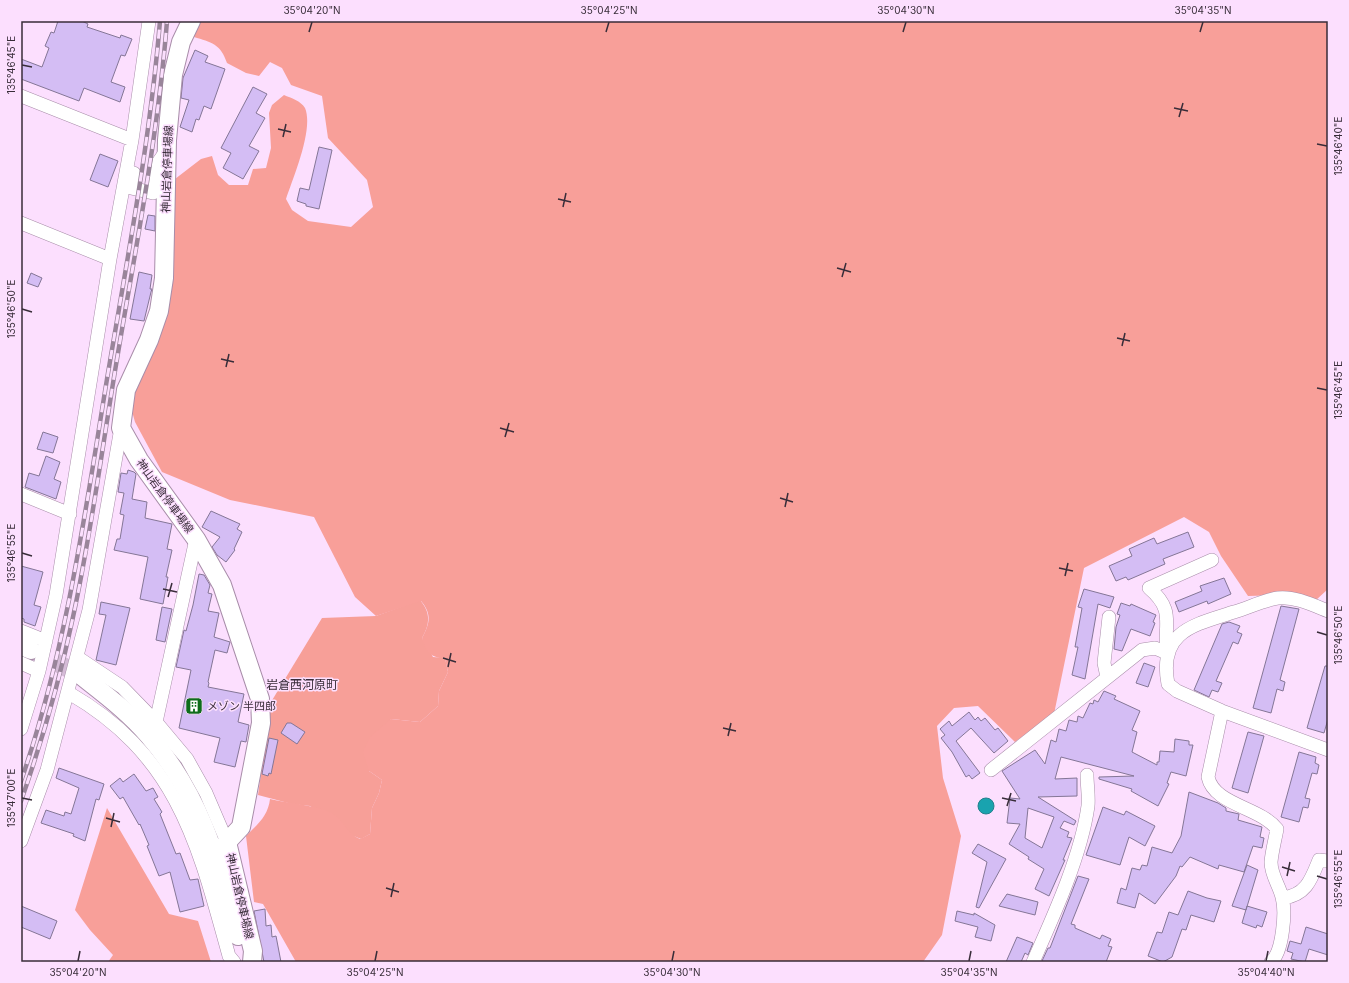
<svg xmlns="http://www.w3.org/2000/svg" width="1349" height="983" font-family="Inter,'Noto Sans JP',sans-serif">
<style>
.green{fill:#f79f98}
.forest{fill:#f89f99}
.water{fill:#19a3af;stroke:#22808c}
.building{fill:#d4bdf4;stroke:#847696;fill-rule:evenodd}
.lines{fill:none;stroke-linecap:round;stroke-linejoin:round}
.secondary-tunnel{stroke:#d5bbd7;stroke-width:18;stroke-dasharray:18 9;stroke-linecap:butt}
.street-casing{stroke:#a88da9;stroke-width:14}
.secondary-casing{stroke:#a88da9;stroke-width:20}
.street{stroke:#fff;stroke-width:13}
.secondary{stroke:#fff;stroke-width:18}
.rail-casing{stroke:#99859a;stroke-width:4.5}
.rail{stroke:#fcdffe;stroke-width:3;stroke-dasharray:9;stroke-linecap:butt}
.ticks{fill:none;stroke:#382d39;stroke-width:1.5}
.labels{text-anchor:middle;dominant-baseline:central;stroke-width:3;stroke-linejoin:round;paint-order:stroke}
.street-label{font-size:11px;fill:#382d39;stroke:#fcdffe}
.poi-label{font-size:11px;fill:#382d39;stroke:#fcdffe;text-anchor:start}
.neighbourhood-label{font-size:12px;fill:#382d39;stroke:#fcdffe}
.neatline{fill:none;stroke:#382d39;stroke-width:1.5}
.ticks-label{font-size:10px;text-anchor:middle;fill:#382d39}
</style>
<rect width="100%" height="100%" fill="#fcdffe"/>
<path class="green" d="M420 600C431 613 430 624 422 638L433 657 445 658 448 672 439 691 438 706 420 722 391 719 369 771 382 780 379 793 372 808 370 834 361 839 351 835 310 806 292 804 258 795 271 702 322 618 376 616Z"/>
<path class="forest" d="M196 21H1328V589L1315 601 1278 595 1248 596 1221 556 1209 532 1184 517 1084 568 1054 714 1015 742 978 706 954 708 937 726 943 778 961 836 942 935 923 962H296L263 904 254 902 246 836C258 824 268 816 270 799 286 803 325 806 336 816 346 825 347 833 360 839L370 834 372 808 379 793 382 780 369 771 363 752 370 737 391 719 420 722 438 706 439 691 448 672 445 659C430 657 426 652 422 638 430 623 432 614 421 601L376 616 355 597 314 517 230 500 162 472 135 422 130 404 157 331 175 179 201 159 212 156 218 175 229 185H248L253 169 266 168 271 148 269 113 272 105 284 95C291 98 301 101 305 108 314 129 293 178 286 199L292 210 308 221 351 227 373 207 367 180 328 138 322 96 291 85 282 68 270 62 259 76 246 73 227 63C221 44 211 42 194 37Z
M107 808 169 914 198 921 211 962H108L113 955 90 930 75 910Z"/>
<path class="water" d="M978 806a8 8 0 1 1 16 0a8 8 0 1 1-16 0Z"/>
<path class="building" d="M58 21H82L88 24 87 27 120 38 121 35 132 39 125 56 121 55 111 82 125 87 120 102 84 88 79 101 21 79V59L42 67 49 48 45 46 51 32 54 33Z
M195 50 208 56 205 62 225 69 211 109 204 106 199 120 196 119 192 132 180 127 189 100 181 98 183 78Z
M253 87 267 94 256 113 265 118 249 146 259 151 243 179 223 168 231 153 221 148Z
M319 147 332 150 319 209 306 206V204L297 201 300 188 309 190Z
M100 154 118 161 108 187 90 180Z
M148 215 155 216V231L145 229Z
M139 272 152 275 150 289H152L151 292 144 321 130 319Z
M31 273 42 278 38 287 27 283Z
M43 432 58 437 53 453 37 449Z
M46 456 60 462 54 479 61 482 56 499 25 487 29 473 39 476Z
M128 470 134 472 136 474 132 499 147 502 145 518 172 524 167 549 172 550 166 577H168L163 604 140 599 148 557 114 550 117 539H120L124 515 120 514 124 493 118 492 121 473 127 474Z
M211 511 240 524 237 529 242 532 234 549 235 550 226 562 217 555 212 547 220 537 202 527Z
M1188 532 1194 547 1163 559 1165 564 1128 580 1126 577 1116 581 1109 566 1132 556 1129 549 1154 538 1157 544Z
M21 566 43 572 34 605 41 607 35 626 24 622V619L21 618Z
M199 574 204 575 210 585 208 593 212 594 208 611 219 613 214 637 230 642 227 653 215 650 208 682 209 683 208 687 244 694 238 722 249 725 246 742 241 741 235 767 214 762 220 738 179 728 191 670 176 667 184 630 186 631 193 605Z
M1224 578 1231 594 1208 604 1207 601 1179 612 1175 602 1202 591 1200 586Z
M1084 589 1114 597 1110 608 1098 604 1085 679 1072 675 1078 647H1075L1082 608 1078 607Z
M101 602 130 608 116 665 96 660 106 615 99 614Z
M1121 603 1130 606 1131 604 1156 615 1153 622 1155 623 1150 636 1131 629 1122 651 1114 649 1116 627 1120 615 1117 614Z
M1281 606 1299 609 1280 680 1285 682 1283 691 1277 689 1271 713 1253 708Z
M162 607 172 609 165 642 156 640Z
M1229 622 1240 626 1237 632 1242 634 1238 644 1233 642 1216 681 1222 683 1218 692 1212 690 1209 697 1194 690 1222 624Z
M1144 663 1155 667 1148 687 1136 683Z
M1325 666H1328V719L1324 733 1307 728Z
M1104 691 1116 696 1114 699 1140 711 1132 730 1137 732 1132 752 1157 765V762H1159L1160 751 1174 752 1175 739 1189 741V745H1193L1186 776 1171 772 1167 783 1169 784 1158 806 1131 791 1132 789 1099 779V777L1134 776 1061 757 1055 779 1077 778V796L1038 797 1076 821 1074 825 1064 821 1060 828 1069 832 1067 837 1072 838 1063 860H1065L1049 896 1035 889 1044 869 1028 859 1029 857 1009 844 1020 824 1007 823 1010 798 1020 799 1002 771 1035 750 1045 764 1051 740 1056 742 1059 729 1066 731 1069 720 1077 722 1078 716 1083 718 1090 703 1093 704 1094 700 1098 702ZM1028 808 1054 817 1042 848 1025 838Z
M969 712 975 720 978 717 981 721 985 718 995 730 998 728 1008 741 994 753 971 728 956 741 980 773 972 779 969 775 966 777 952 752 941 738 945 735 940 729 949 721 952 726Z
M287 723H291L305 732 297 744 281 733Z
M1248 732 1264 736 1248 793 1232 788Z
M269 738 278 740 271 774 269 773 268 776 262 774Z
M1299 752 1316 757 1315 763 1319 765 1317 774 1312 773 1305 798 1310 799 1308 808 1303 807 1299 822 1281 817Z
M59 768 104 784 99 800 96 799 85 841 73 836 74 834 41 823 46 810 64 816 65 812 71 814 79 788 56 778Z
M134 774 146 791 153 788 158 797 154 799 162 812 160 814 176 854 180 853 190 880 198 879 204 906 180 912 170 872 159 876 147 846 149 845 140 824 139 825 123 797 120 799 110 786 120 778 123 782Z
M1189 792 1218 803 1226 808V811L1239 814 1238 820 1262 827 1260 837 1264 838 1262 848 1253 846 1244 872 1219 865 1218 869 1190 857 1182 867 1180 866 1176 876 1155 904 1139 893 1135 908 1117 903 1121 888 1126 890 1132 868 1140 870 1142 865 1147 866 1152 847 1172 853 1181 836Z
M1103 807 1124 815 1126 811 1155 826 1145 846 1129 837 1120 865 1086 855Z
M978 844 1006 859 979 908 976 907 987 862 972 853Z
M1247 865 1258 870 1246 910 1232 906Z
M1078 876 1089 879 1071 924 1075 925V928L1100 939 1102 935 1111 939 1108 946 1112 947 1106 962H1046L1042 961 1048 948H1050Z
M1188 891 1207 898 1221 901 1214 922 1191 915 1186 930 1182 929 1172 957 1163 962 1148 956 1157 932 1162 933 1169 912 1178 915Z
M1007 894 1038 902 1035 915 999 906Z
M21 906 57 921 50 939 21 927Z
M1247 906 1267 912 1262 927 1257 925 1256 928 1242 923Z
M265 909 266 926 271 925 272 937 276 936 281 962H264L254 911Z
M957 911 974 915V913L995 925 991 941 975 937 978 927 955 921Z
M1306 927 1328 934V955L1309 949 1305 962 1291 959 1293 953 1287 951 1290 941 1301 944Z
M1017 937 1033 943 1028 955 1025 953 1021 962H1006Z"/>
<g class="lines">
<path class="secondary-tunnel" d="M31 650 79 674"/>
<defs>
<path id="street" d="M21 96 132 140
M134 173 131 188 153 193 159 161 164 154
M21 223 110 259
M21 494 70 514
M1328 611C1313 605 1294 596 1278 598 1264 600 1248 608 1234 612 1194 625 1158 631 1168 684L1177 691 1222 711 1328 750
M21 631 46 641
M1167 653C1163 624 1176 611 1149 588L1212 560
M77 657 122 687 156 722 187 759 206 793 227 842
M21 663 39 671
M1107 677 1104 663 1109 617
M69 693C178 756 198 844 229 956L234 962
M1222 711 1208 777C1214 805 1260 807 1277 829 1275 840 1272 851 1271 862 1271 875 1279 885 1282 897 1286 911 1283 952 1271 962
M156 722 196 539
M21 729 39 671 56 595 110 259 132 140 149 21
M991 770 1142 650 1155 648 1167 653
M21 841 47 770 89 610 121 428
M1283 898C1306 895 1311 880 1319 860L1328 861
M1033 962C1054 915 1081 856 1088 806 1089 796 1087 785 1087 775"/>
<path id="secondary" d="M191 21 181 42 173 75 167 140 164 278 159 311 149 340 126 390 121 428 139 460 196 539 222 585 260 699 261 723 241 827 227 842 253 951 252 962
M21 646 31 650
M79 674C103 693 129 712 149 736 202 798 217 860 238 936"/>
</defs>
<use href="#street" class="street-casing"/>
<use href="#secondary" class="secondary-casing"/>
<use href="#street" class="street"/>
<use href="#secondary" class="secondary"/>
<defs>
<path id="rail" d="M21 781C66 651 85 514 107 379 127 260 150 141 160 21
M21 801C42 741 60 679 73 617 91 534 102 449 116 365 135 251 158 136 167 21"/>
</defs>
<use href="#rail" class="rail-casing"/>
<use href="#rail" class="rail"/>
</g>
<path class="ticks" d="M309 32 312 22M606 32 609 22M903 32 906 22M1200 32 1203 22M22 65 32 67M1174 108 1188 111M1179 117 1183 103M278 129 291 132M283 137 286 124M1317 144 1327 146M558 199 571 202M563 207 566 193M837 268 851 272M842 277 846 263M22 309 32 312M1117 338 1130 341M1122 346 1125 333M221 359 234 362M226 367 229 354M1317 388 1327 390M500 428 514 432M505 437 509 423M780 498 793 502M785 507 788 493M22 553 32 556M1059 568 1073 571M1065 576 1068 563M163 589 177 592M168 597 172 583M1317 632 1327 635M443 658 456 662M448 667 451 653M723 728 736 731M728 736 731 723M22 798 32 800M1002 798 1016 801M1007 806 1011 793M106 818 120 822M111 827 114 813M1282 867 1295 871M1287 876 1290 862M1317 876 1327 879M386 888 399 892M391 897 394 883M78 961 80 951M375 961 377 951M672 961 674 951M969 961 971 951M1266 961 1268 951"/>
<defs>
<symbol id="building-square" viewBox="-11 -11 22 22"><rect x="-9" y="-9" width="18" height="18" rx="4" fill="#0d6d1a" stroke="#fcdffe"/><path d="M-4-6H4V6H1V3H-1V6H-4ZM-2.5-4.3h1.7v1.8h-1.7ZM.8-4.3h1.7v1.8H.8ZM-2.5-1h1.7V.8h-1.7ZM.8-1h1.7V.8H.8Z" fill="#fff"/></symbol>
</defs>
<g fill-rule="evenodd">
<use href="#building-square" x="184" y="696" width="20" height="20"/>
</g>
<g class="labels">
<g class="street-label">
<text transform="translate(167 169) rotate(-88)">神山岩倉停車場線</text>
<text transform="translate(165 496) rotate(54)">神山岩倉停車場線</text>
<text transform="translate(240 896) rotate(77)">神山岩倉停車場線</text>
</g>
<g class="poi-label">
<text x="207" y="706">メゾン 半四郎</text>
</g>
<g class="neighbourhood-label">
<text x="302" y="684">岩倉西河原町</text>
</g>
</g>
<rect width="1349" height="983" fill="none" stroke="#fcdffe" stroke-width="44"/>
<rect x="22" y="22" width="1305" height="939" class="neatline"/>
<g class="ticks-label">
<text x="312" y="14">35°04'20"N</text>
<text x="609" y="14">35°04'25"N</text>
<text x="906" y="14">35°04'30"N</text>
<text x="1203" y="14">35°04'35"N</text>
<text transform="translate(11 65) rotate(-90)" y="4">135°46'45"E</text>
<text transform="translate(1338 146) rotate(-90)" y="4">135°46'40"E</text>
<text transform="translate(11 309) rotate(-90)" y="4">135°46'50"E</text>
<text transform="translate(1338 390) rotate(-90)" y="4">135°46'45"E</text>
<text transform="translate(11 553) rotate(-90)" y="4">135°46'55"E</text>
<text transform="translate(1338 635) rotate(-90)" y="4">135°46'50"E</text>
<text transform="translate(11 798) rotate(-90)" y="4">135°47'00"E</text>
<text transform="translate(1338 879) rotate(-90)" y="4">135°46'55"E</text>
<text x="78" y="976">35°04'20"N</text>
<text x="375" y="976">35°04'25"N</text>
<text x="672" y="976">35°04'30"N</text>
<text x="969" y="976">35°04'35"N</text>
<text x="1266" y="976">35°04'40"N</text>
</g>
</svg>
